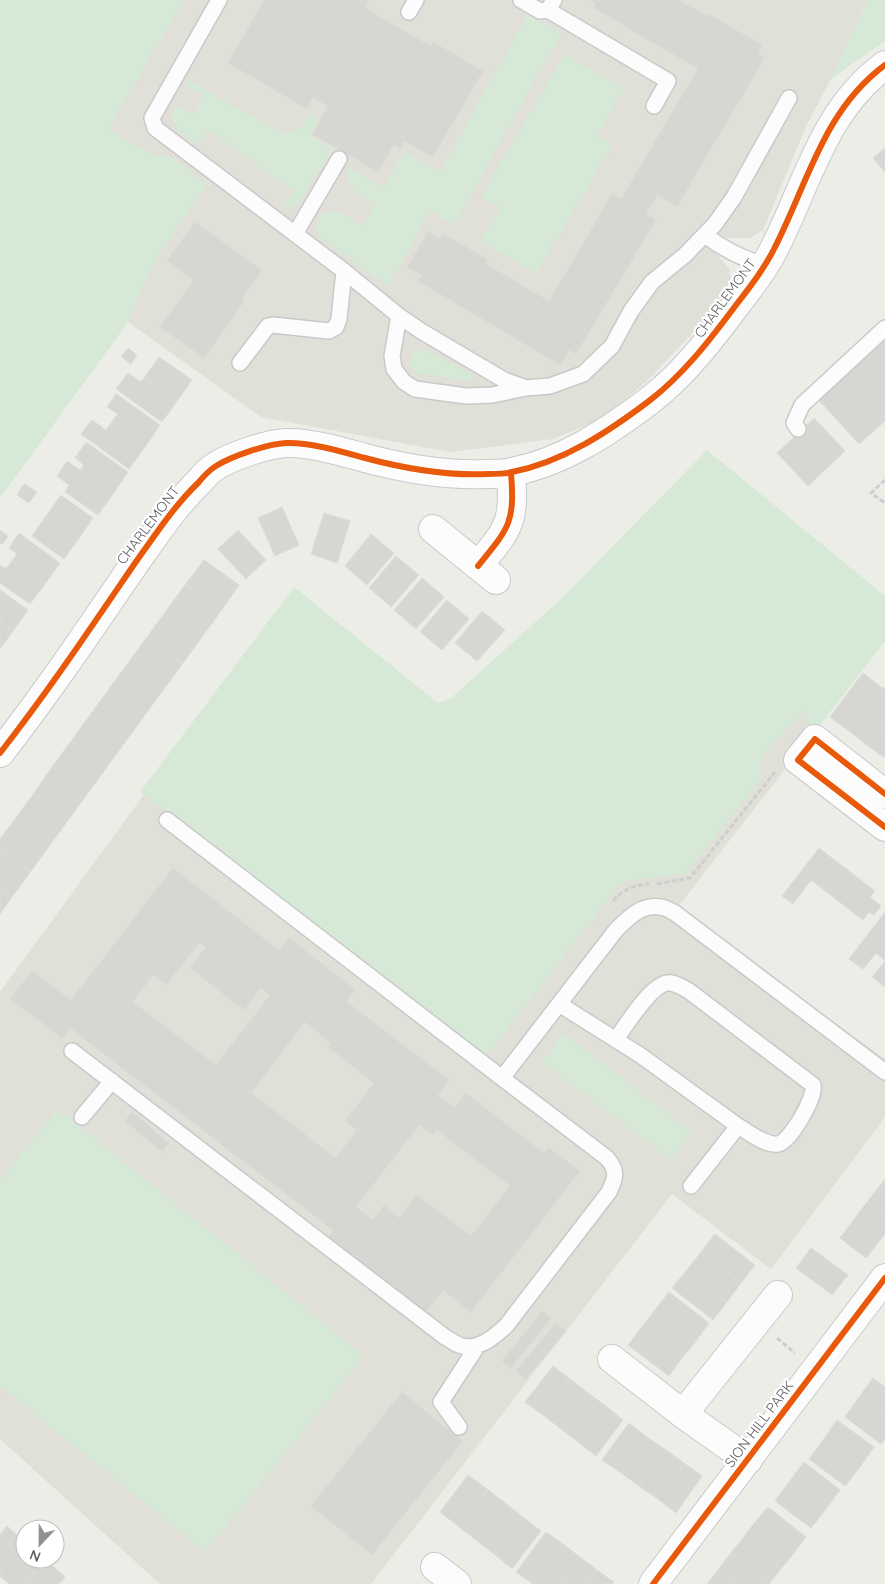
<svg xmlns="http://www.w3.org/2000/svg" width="885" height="1584" font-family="Quicksand,sans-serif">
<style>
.education{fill:#e0dfd8}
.green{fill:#d6e9d6}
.building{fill:#d7d6d3;stroke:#dcdcd7;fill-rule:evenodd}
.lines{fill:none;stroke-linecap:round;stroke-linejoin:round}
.service-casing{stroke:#c9c9c9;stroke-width:18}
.minor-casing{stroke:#c9c9c9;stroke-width:30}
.path{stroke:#cbcfcd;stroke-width:3;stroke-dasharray:5 2.5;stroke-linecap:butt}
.service{stroke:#fcfcfc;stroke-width:15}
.minor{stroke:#fcfcfc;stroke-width:28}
.cycleway-casing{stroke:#fff;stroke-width:9}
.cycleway{stroke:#e8590c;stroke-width:6}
.labels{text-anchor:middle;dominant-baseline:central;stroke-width:4.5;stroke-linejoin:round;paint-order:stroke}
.street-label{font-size:14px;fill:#5e6066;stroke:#fff}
</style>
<rect width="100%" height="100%" fill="#edede8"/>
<path class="education" d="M0 0H868L831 79 807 124 763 230 750 238H720L711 248 729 268 731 281 703 322 647 381 604 418 553 439 450 452 261 417 128 322 0 498Z
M293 590 437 706 885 608V641L677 908 885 1059V1117L771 1269 672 1194 371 1584H160L0 1439V992Z"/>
<path class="green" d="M0 0H184L108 129 151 155 170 156 207 184 155 259 128 322 0 498Z
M868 0H885V41L831 79Z
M528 14 561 33 454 225 430 211 388 287 321 238C317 231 314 222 320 216 334 203 351 220 363 226L375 204C359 194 348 191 348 168L384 188 404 152 440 172Z
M565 54 624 89 597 135 613 144 536 274 481 241 501 208 481 196Z
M188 80 280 132C297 134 300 128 309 115L320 121 311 136 333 148 300 201 292 207H283L294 192 208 129 197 145C180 133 169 127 175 105L193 115 204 96 186 85Z
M425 349 471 374 472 378 468 381 413 372 409 363C412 354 416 350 425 349Z
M707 450 885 596V641L818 727 809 723 804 711 762 756C759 764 763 772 760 780L686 873 622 882 488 1053 479 1051 140 792 294 587 438 703 450 699 562 598Z
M563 1033 692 1132 671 1160 542 1063Z
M58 1109 364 1356 205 1552 0 1386V1180Z"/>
<path class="building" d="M264 0H370L365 8 430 46 433 42 483 71 433 157 404 141 400 148 394 144 378 172 312 134 328 106 313 97 307 109 228 63Z
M590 0H679L707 16 708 14 762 45 758 53 765 57 677 207 657 195 646 214 656 220 576 354 569 350 560 365 418 281 422 275 407 267 428 232 440 239 443 233 488 260 486 264 549 301 612 194 621 199 698 69 594 8 596 4Z
M885 148V172L873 158Z
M195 222 262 270 242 298 245 300 204 358 160 327 194 280 167 260Z
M885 335V421L859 444 817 398Z
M128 348 137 355 131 364 121 357Z
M159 357 192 380 177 401 144 378Z
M128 373 141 382 144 378 177 401 162 422 116 389Z
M116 394 160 425 145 447 111 423 118 414 107 407Z
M814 418 845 451 808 486 777 453Z
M92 420 106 430 111 423 145 447 129 469 81 434Z
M86 442 128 472 113 494 80 470 84 465 75 458Z
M67 461 113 494 98 515 65 492 69 485 57 476Z
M24 484 37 492 29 503 17 495Z
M61 495 93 518 79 538 46 516Z
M282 507 299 545 275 556 258 518Z
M324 513 350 521 337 563 311 554Z
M46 516 79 538 64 559 32 536Z
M0 530 8 536 2 545 0 543Z
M238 530 266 560 246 579 218 549Z
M19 533 60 563 45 584 12 561 17 554 9 548Z
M371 534 394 553 367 585 345 566Z
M396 556 419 575 391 607 369 588Z
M204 560 239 585 221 611 185 585Z
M12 561 45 584 30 604 0 583V565L6 569Z
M422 578 444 597 416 629 394 610Z
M185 585 221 611 202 637 166 611Z
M0 590 28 610 13 631 0 622Z
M447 600 469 619 442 650 420 632Z
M166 611 202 637 183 663 147 637Z
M482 611 505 630 477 661 455 643Z
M0 622 13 631 0 649Z
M147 637 183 663 164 689 128 663Z
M128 663 164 689 145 715 109 689Z
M863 673 882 688 849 731 830 717Z
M883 687 885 689V723L868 746 849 731Z
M109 689 145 715 126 741 90 715Z
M90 715 126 741 107 767 71 741Z
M885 723V758L868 746Z
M71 741 107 767 88 793 52 767Z
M52 767 88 793 69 819 34 793Z
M34 793 69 819 50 845 15 819Z
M15 819 50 845 31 871 0 848V839Z
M0 848 31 871 12 897 0 888Z
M819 848 875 891 870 897 881 906 874 915 869 912 863 920 811 880 793 904 782 896Z
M173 868 279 950 289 938 355 989 346 1001 449 1080 438 1095 455 1107 466 1093 544 1153 549 1148 580 1171 471 1312 443 1290 425 1313 328 1238 334 1231 70 1028 62 1038 10 999 32 971 71 1000ZM200 942 206 947 190 968 244 1010 261 988 270 995 216 1065 133 1002 153 975 166 985ZM305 1022 331 1043 328 1047 374 1083 345 1121 357 1130 336 1158 251 1093ZM419 1125 433 1135 437 1130 510 1186 471 1236 417 1195 399 1218 384 1205 373 1220 356 1207Z
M0 888 12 897 0 914Z
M885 912V961L876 953 863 969 849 959Z
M885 961V987L872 977Z
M132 1112 169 1143 162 1152 125 1121Z
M885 1179V1216L867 1202Z
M867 1202 885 1216V1234L866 1258 840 1238Z
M715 1234 755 1265 741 1283 701 1252Z
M811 1248 848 1275 832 1295 796 1268Z
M701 1252 741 1283 727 1302 687 1270Z
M687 1270 727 1302 713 1320 672 1288Z
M669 1292 709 1323 696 1341 655 1310Z
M655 1310 696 1341 682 1358 641 1328Z
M542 1311 551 1318 511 1368 502 1361Z
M556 1323 566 1331 526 1379 516 1371Z
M641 1328 682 1358 669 1376 628 1345Z
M553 1366 570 1379 543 1415 525 1402Z
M873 1378 885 1387V1416L859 1397Z
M570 1379 588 1393 561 1429 543 1415Z
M402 1392 463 1441 372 1555 311 1506Z
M588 1393 606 1406 578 1442 561 1429Z
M859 1397 885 1416V1439L881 1444 845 1417Z
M606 1406 623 1420 596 1456 578 1442Z
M837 1420 874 1447 860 1467 823 1440Z
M629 1423 647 1437 621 1473 602 1460Z
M647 1437 666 1450 639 1486 621 1473Z
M823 1440 860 1467 845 1486 809 1459Z
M666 1450 684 1463 658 1499 639 1486Z
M804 1462 840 1490 826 1509 789 1482Z
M684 1463 702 1476 676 1513 658 1499Z
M468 1475 487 1489 458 1526 440 1512Z
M789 1482 826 1509 811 1528 775 1501Z
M487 1489 505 1503 476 1540 458 1526Z
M505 1503 523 1517 494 1554 476 1540Z
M768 1507 806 1537 794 1553 755 1522Z
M523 1517 541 1531 512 1569 494 1554Z
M755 1522 794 1553 781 1569 743 1538Z
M7 1526 25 1542V1545L0 1572V1534Z
M546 1532 563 1544 533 1584 516 1572Z
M743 1538 781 1569 769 1584 730 1554Z
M563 1544 580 1557 560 1584H533Z
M25 1545V1559L46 1560 24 1584H9L0 1576V1572Z
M730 1554 769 1584H737L718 1570Z
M580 1557 597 1570 586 1584H560Z
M46 1560 65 1577 59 1584H24Z
M597 1570 614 1582 613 1584H586Z
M718 1570 737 1584H707Z"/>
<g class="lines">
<defs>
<path id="service" d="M219 0 152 118 155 128 344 271 399 316 421 331 504 380 526 388 550 386 583 374 612 346 631 311 652 282 685 255 715 224 734 197 789 98
M521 0 540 11 548 10 554 0
M548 10 668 81 654 106
M409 12 416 0
M295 234 339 159
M705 235C723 249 743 259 765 265
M399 316 392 356 394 369 404 382 415 389 466 396 492 395 526 388
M240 363 268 326 273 325 329 331 336 327 339 319 344 271
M798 429 794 423 802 405 885 328
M167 820 502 1078 616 930C628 918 641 904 660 907 665 907 671 911 675 913L885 1072
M559 1004 640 1055 738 1126 691 1186
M616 1039C626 1026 653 980 671 983 677 984 684 988 689 991L813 1085C816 1097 790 1142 778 1144 765 1146 749 1132 738 1126
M72 1051 445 1337C449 1339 454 1343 459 1345 477 1352 494 1337 506 1326L609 1192C616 1177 618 1171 607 1158L502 1078
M82 1117 112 1081
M459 1427 441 1402 478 1345"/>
<path id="minor" d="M433 529 496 580
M478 566C509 528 515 523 511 473
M0 753C47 693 90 629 133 566 153 538 173 507 198 483 203 477 209 470 216 466 232 456 267 444 286 443 310 442 343 452 365 458 406 469 446 476 488 474 496 474 505 474 512 472 563 462 608 432 649 401 683 375 710 340 736 305 750 287 764 269 774 249 808 183 823 111 885 65
M885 794 815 739 798 760 885 827
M612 1359 683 1414 748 1460
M683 1414 778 1295
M435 1567 457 1584
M653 1584 885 1278"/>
</defs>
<use href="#service" class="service-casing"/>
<use href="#minor" class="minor-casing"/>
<path class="path" d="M885 480 871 493 885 503
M657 884 690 878 775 772
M613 901C623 889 634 885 649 884
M777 1338 795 1353"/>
<use href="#service" class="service"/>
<use href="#minor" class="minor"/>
<defs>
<path id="cycleway" d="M478 566C509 528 515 523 511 473
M0 753C47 693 90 629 133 566 153 538 173 507 198 483 203 477 209 470 216 466 232 456 267 444 286 443 310 442 343 452 365 458 406 469 446 476 488 474 496 474 505 474 512 472 563 462 608 432 649 401 683 375 710 340 736 305 750 287 764 269 774 249 808 183 823 111 885 65
M885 794 815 739 798 760 885 827
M653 1584 885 1278"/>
</defs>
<use href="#cycleway" class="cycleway-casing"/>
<use href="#cycleway" class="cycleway"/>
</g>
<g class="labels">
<g class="street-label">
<text transform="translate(725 298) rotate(-54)">CHARLEMONT</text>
<text transform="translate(148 525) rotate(-53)">CHARLEMONT</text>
<text transform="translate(759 1424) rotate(-53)">SION HILL PARK</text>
</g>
</g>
<g transform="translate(40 1544) rotate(202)"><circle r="24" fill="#ffffff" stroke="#bfbfc2"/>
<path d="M0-4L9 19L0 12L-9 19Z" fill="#909194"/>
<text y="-8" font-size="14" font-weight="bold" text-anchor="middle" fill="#5e6066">N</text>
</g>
</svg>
